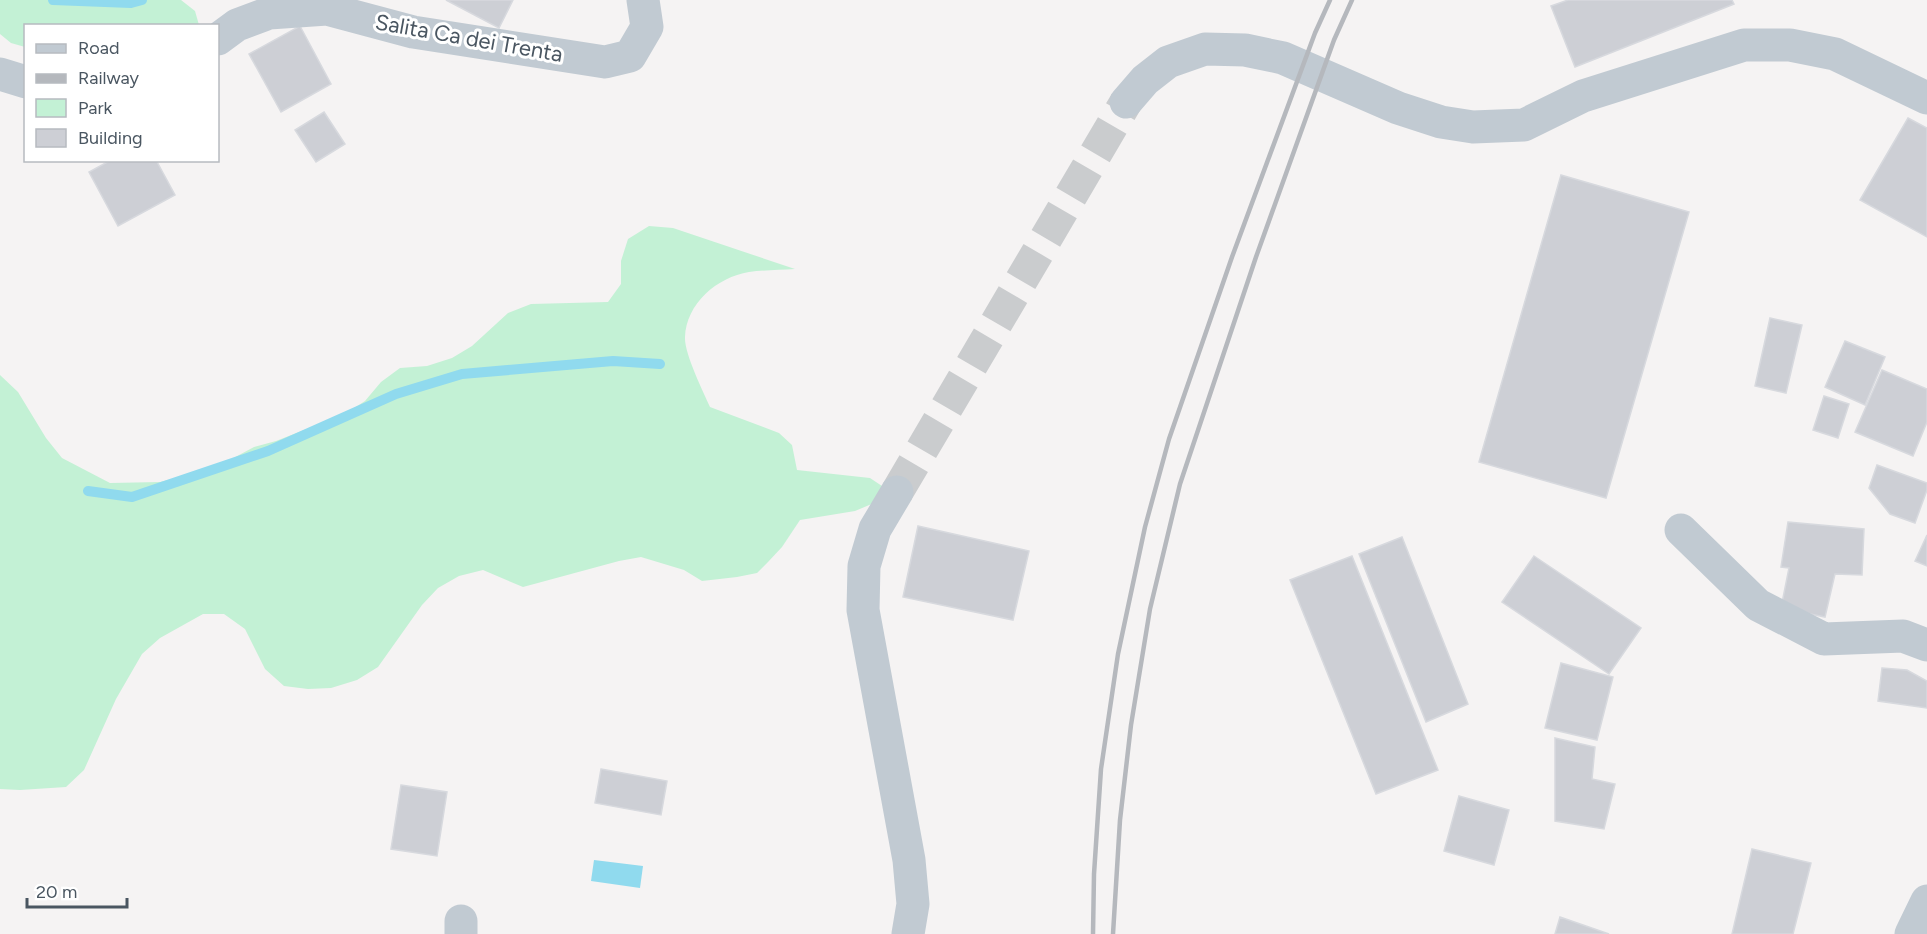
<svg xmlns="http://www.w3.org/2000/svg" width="1927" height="934" font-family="Figtree,sans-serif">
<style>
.green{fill:#c3f1d5}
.water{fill:#90daee}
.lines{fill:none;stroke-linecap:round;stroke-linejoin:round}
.stream{stroke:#90daee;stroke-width:10}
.building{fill:#cdcfd5;stroke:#d7d9de;stroke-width:1.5}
.minor-tunnel{stroke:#caccce;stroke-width:33;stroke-dasharray:33 16;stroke-linecap:butt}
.minor{stroke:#c1cad2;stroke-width:33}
.rail{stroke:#b5b8bd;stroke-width:4.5}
.labels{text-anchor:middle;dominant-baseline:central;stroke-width:6;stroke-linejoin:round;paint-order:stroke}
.street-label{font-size:22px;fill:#4a5661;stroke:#fff}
</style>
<rect width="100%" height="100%" fill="#f5f3f3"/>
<path class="green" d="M0 0H181L195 11 199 25 26 26 25 47 11 43 0 34Z
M649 226 673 228 795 269C780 270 764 270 749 272 717 277 686 304 685 337 684 353 703 391 710 407L779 433 792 445 797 470 870 478 882 486 874 503 855 511 800 520 782 547 768 562 757 573 737 577 702 581 684 570 641 557 619 561 523 587 483 570 459 576 438 588 422 605 378 667 357 680 331 688 308 689 284 686 265 669 245 629 224 614H203L160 638 142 654 116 699 84 770 66 787 20 790 0 789V375L18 392 46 438 62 458 110 483 160 482 213 469 254 447 276 441 345 414 365 401 381 382 400 368 427 366 452 358 472 346 508 313 531 304 608 302 621 284V261L628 239Z"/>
<path class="water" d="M594 860 643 866 640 888 591 881Z"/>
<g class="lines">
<path class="stream" d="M53 0 131 3 142 0
M88 491 132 497 268 451 396 394 462 374 613 361 660 364"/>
</g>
<path class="building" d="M446 0H513L499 28Z
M1568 0H1732L1734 4 1575 67 1551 6Z
M300 26 331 84 281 112 249 54Z
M324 112 345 144 316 162 295 130Z
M1908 118 1927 128V237L1860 200Z
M111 160H156L175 195 118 226 89 172Z
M1561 175 1689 212 1606 498 1479 462Z
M1770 318 1802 325 1786 393 1755 386Z
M1845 341 1885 357 1865 405 1825 387Z
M1882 370 1927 389V422L1913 456 1855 432Z
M1824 396 1849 404 1838 438 1813 430Z
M1877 465 1927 483V490L1915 523 1890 514 1869 488Z
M1788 522 1864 529 1862 575 1835 574 1825 617 1781 608 1789 568 1781 567Z
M918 526 1029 551 1013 620 903 597Z
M1927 535V566L1915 561Z
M1402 537 1468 704 1426 722 1359 554Z
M1352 556 1438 770 1376 794 1290 580Z
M1534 556 1641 628 1609 674 1502 602Z
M1561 663 1613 677 1597 740 1545 728Z
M1882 668 1907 670 1927 681V708L1878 701Z
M1555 738 1595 747 1592 779 1615 784 1604 829 1555 821Z
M601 769 667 781 661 815 595 803Z
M401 785 447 792 437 856 391 849Z
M1459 796 1509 810 1494 865 1444 851Z
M1752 849 1811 863 1793 934H1732Z
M1560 917 1609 934H1555Z"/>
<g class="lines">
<path class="minor-tunnel" d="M897 492 1126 102"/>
<path class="minor" d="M218 39 237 25 269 13 327 9 413 32 605 62 630 56 647 27 643 0
M0 74 26 82
M1126 102 1145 80 1168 62 1205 49 1245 50 1283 58 1398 108 1441 122 1473 127 1524 125 1583 96 1744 45H1790L1835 54 1927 98
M897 492 875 529 864 566 863 610 909 860 913 904 908 934
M1681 530 1758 605 1824 639 1903 636 1927 645
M461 934V921
M1911 934 1927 901"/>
<path class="rail" d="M1093 934 1094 874 1101 769 1118 654 1145 527 1169 439 1232 257 1315 33 1330 0
M1113 934 1120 820 1131 725 1150 609 1180 484 1256 257 1334 40 1352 0"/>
</g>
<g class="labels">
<g class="street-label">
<text transform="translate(469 38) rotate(10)">Salita Ca dei Trenta</text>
</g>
</g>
<rect x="24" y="24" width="195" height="138" fill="#ffffff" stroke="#b7bbc0" stroke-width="1.5"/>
<rect x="36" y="44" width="30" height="9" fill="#c1cad2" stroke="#b7bbc0" stroke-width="1.5"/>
<text x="78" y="54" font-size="18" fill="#4a5661">Road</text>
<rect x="36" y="74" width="30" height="9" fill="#b5b8bd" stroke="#b7bbc0" stroke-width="1.5"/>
<text x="78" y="84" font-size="18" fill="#4a5661">Railway</text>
<rect x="36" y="99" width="30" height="18" fill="#c3f1d5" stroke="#b7bbc0" stroke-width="1.5"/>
<text x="78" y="114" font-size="18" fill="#4a5661">Park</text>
<rect x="36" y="129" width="30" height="18" fill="#cdcfd5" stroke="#b7bbc0" stroke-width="1.5"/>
<text x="78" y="144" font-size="18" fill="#4a5661">Building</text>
<path d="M27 898v9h100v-9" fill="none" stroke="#4a5661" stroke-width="3"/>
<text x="36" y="898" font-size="18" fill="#4a5661" stroke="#ffffff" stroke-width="4.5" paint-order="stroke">20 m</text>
</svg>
